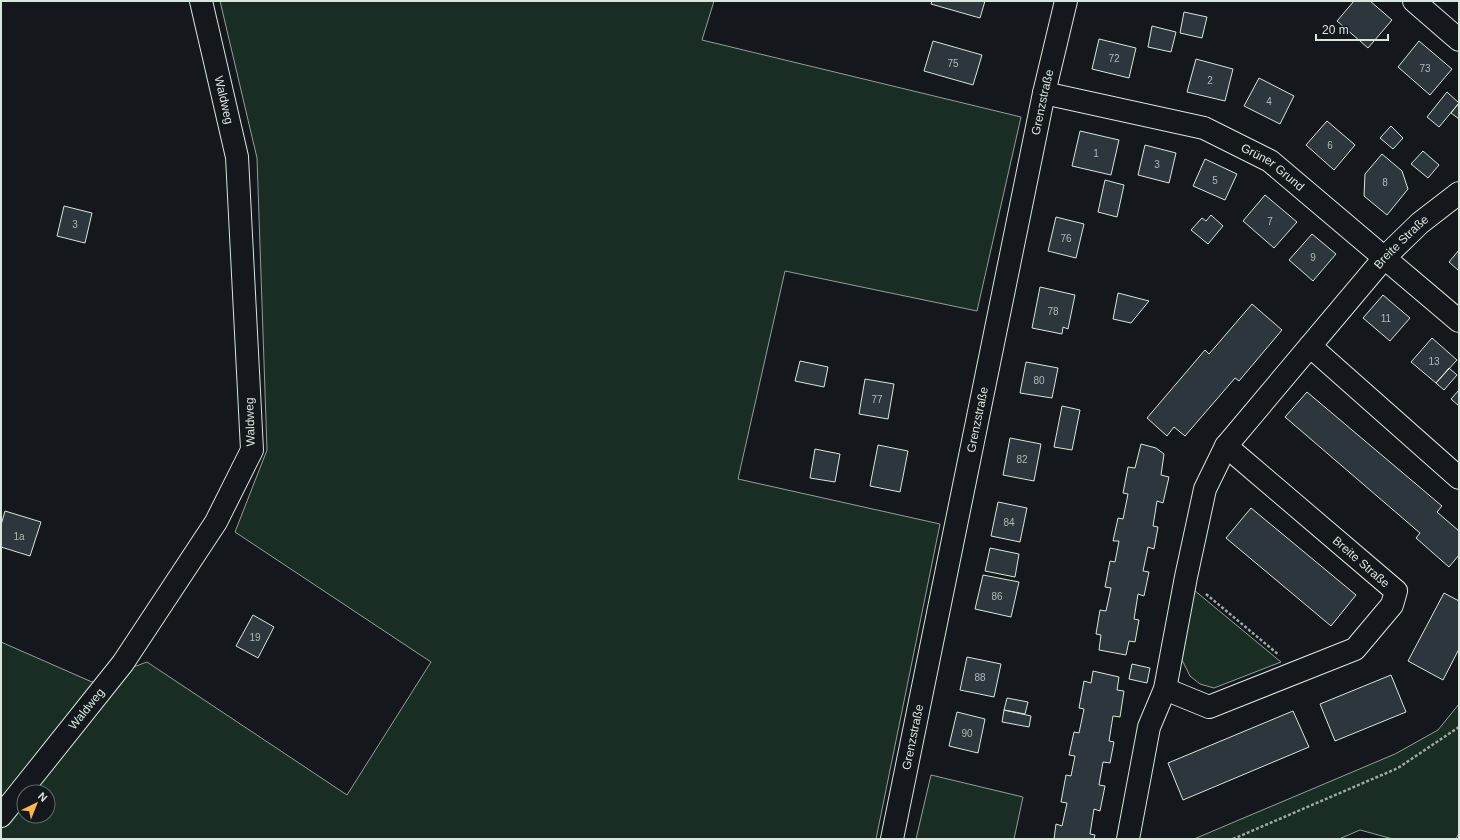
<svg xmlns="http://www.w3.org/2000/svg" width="1460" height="840" font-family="Helvetica,sans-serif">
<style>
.green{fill:#1a2d24;stroke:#939e99;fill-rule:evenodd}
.building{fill:#2c363c;stroke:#d8e6dc}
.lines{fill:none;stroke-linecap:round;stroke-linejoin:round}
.minor-casing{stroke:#d8e6dc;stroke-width:24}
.path{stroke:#9da8a2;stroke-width:2.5;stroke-dasharray:3 2;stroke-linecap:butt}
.minor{stroke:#14181c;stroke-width:22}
.labels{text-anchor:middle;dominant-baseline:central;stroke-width:3;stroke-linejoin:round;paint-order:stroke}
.number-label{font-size:10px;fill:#adbab4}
.street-label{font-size:12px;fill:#d8e6dc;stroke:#14181c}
</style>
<rect width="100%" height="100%" fill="#14181c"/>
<path class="green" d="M220 1H714L702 40 1021 117 977 311 785 271 738 479 940 524 876 839H1V642L92 682 147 662 347 795 431 662 235 532 267 450 257 158ZM24 792H48V816H24Z
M1194 590 1281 662 1214 688 1200 684 1190 676 1182 660Z
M1459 704V833L1456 839H1393L1360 830 1339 839H1194L1395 754 1438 730Z
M931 775 1023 797 1014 839H916Z"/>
<path class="building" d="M932 1H985L980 18 931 4Z
M1354 1H1370L1392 20 1368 48 1337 21Z
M1184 12 1207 17 1202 38 1180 33Z
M1152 26 1176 32 1171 52 1148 47Z
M1099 39 1136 48 1129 78 1092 69Z
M933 41 982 55 973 85 924 71Z
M1419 41 1452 69 1430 95 1398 67Z
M1196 59 1233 69 1225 101 1187 92Z
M1259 78 1294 96 1280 124 1244 106Z
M1447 92 1459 103 1439 127 1427 117Z
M1459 103V119L1451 113Z
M1327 121 1355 145 1334 170 1306 145Z
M1391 126 1403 138 1393 149 1380 138Z
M1080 131 1119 140 1111 175 1072 166Z
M1145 145 1176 153 1169 183 1138 175Z
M1423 151 1439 165 1428 178 1411 164Z
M1382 154 1402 171 1408 189 1387 215 1364 196 1365 174Z
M1205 159 1237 174 1225 200 1193 186Z
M1105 180 1124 185 1117 217 1098 212Z
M1265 195 1297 222 1274 248 1243 221Z
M64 206 92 213 85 243 57 236Z
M1211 215 1223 226 1208 244 1191 230 1202 218 1206 221Z
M1056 217 1084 224 1076 258 1048 251Z
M1312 234 1336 254 1313 281 1289 260Z
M1459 250V271L1449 262Z
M1040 287 1075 295 1068 329 1063 327 1062 334 1032 328Z
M1118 293 1149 301 1131 323 1113 319Z
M1383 295 1410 318 1390 341 1363 318Z
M1252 304 1282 330 1239 381 1235 378 1185 436 1174 427 1167 436 1147 418 1205 350 1209 354Z
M1432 338 1457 360 1436 383 1411 362Z
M800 361 828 367 824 387 795 381Z
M1026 362 1058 368 1052 398 1020 393Z
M1449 368 1457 375 1444 390 1436 383Z
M865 379 894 384 888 419 859 414Z
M1459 390V406L1451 399Z
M1307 392 1442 506 1437 512 1459 531V555L1449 567 1416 538 1420 533 1285 417Z
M1062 406 1080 410 1072 450 1054 447Z
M1010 438 1041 444 1034 481 1003 475Z
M1141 444 1156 448 1164 454 1161 475 1169 477 1163 503 1157 501 1153 526 1158 527 1154 549 1148 547 1143 571 1149 572 1144 596 1138 594 1134 619 1139 620 1135 642 1129 641 1126 655 1099 650 1101 635 1096 634 1100 610 1106 611 1111 588 1105 587 1110 561 1115 562 1119 541H1113L1118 518 1123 519 1128 494 1123 493 1128 467 1135 468Z
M878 445 908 451 900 492 870 486Z
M815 449 840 454 835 482 810 478Z
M998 502 1027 508 1020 542 991 536Z
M1251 508 1356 595 1331 626 1226 538Z
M5 511 41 522 30 556 1 547V525Z
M990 548 1019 554 1015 577 985 571Z
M983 575 1019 582 1011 617 975 609Z
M1444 593 1459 601V649L1443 680 1408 661Z
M253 615 274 627 258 658 236 646Z
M967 657 1001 664 994 697 960 690Z
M1132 664 1150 668 1147 683 1129 679Z
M1093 671 1119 677 1117 690 1124 691 1120 717 1113 716 1109 741 1114 742 1110 763 1103 762 1099 785 1105 786 1100 811 1094 809 1090 834 1095 835 1094 839H1054L1056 824 1062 826 1067 803 1061 802 1066 775 1071 776 1075 756 1069 755 1074 732 1079 733 1084 709 1079 708 1084 681 1091 683Z
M1391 675 1406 712 1335 741 1320 704Z
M1007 698 1028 702 1025 714 1004 710Z
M1004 710 1031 716 1029 727 1002 722Z
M1293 711 1309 747 1183 800 1168 763Z
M957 712 985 719 978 753 949 746Z"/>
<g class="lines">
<defs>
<g id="minor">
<path d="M1414 1 1459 40"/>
<path id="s1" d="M1044 93 1204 128 1270 161 1459 321"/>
<path d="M1310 346 1459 478"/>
<path d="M1165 689 1209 707 1355 649 1392 605 1396 591 1226 446"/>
<path id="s2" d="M1 816 123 663 216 522 252 450 237 157 201 1"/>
<path id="s3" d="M892 839 1044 93 1066 1"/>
<path id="s4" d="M1128 839 1149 727 1165 689 1186 577 1205 489 1226 446 1385 257 1420 223 1459 193"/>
</g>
</defs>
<use href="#minor" class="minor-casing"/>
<path class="path" d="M1206 594 1279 655
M1233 839 1398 768 1459 727"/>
<use href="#minor" class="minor"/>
</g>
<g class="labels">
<g class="number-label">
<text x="1114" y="58">72</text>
<text x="953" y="63">75</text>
<text x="1425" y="68">73</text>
<text x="1210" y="80">2</text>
<text x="1269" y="101">4</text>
<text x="1330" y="145">6</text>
<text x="1096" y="153">1</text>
<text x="1157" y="164">3</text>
<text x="1215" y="180">5</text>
<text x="1385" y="182">8</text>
<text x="1270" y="221">7</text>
<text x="75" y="224">3</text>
<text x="1066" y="238">76</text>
<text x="1313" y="257">9</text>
<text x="1053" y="311">78</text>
<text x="1386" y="318">11</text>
<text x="1434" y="361">13</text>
<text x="1039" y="380">80</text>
<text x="877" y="399">77</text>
<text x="1022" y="459">82</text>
<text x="1009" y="522">84</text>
<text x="19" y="536">1a</text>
<text x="997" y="596">86</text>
<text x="255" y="637">19</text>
<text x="980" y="677">88</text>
<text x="967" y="733">90</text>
</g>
<g class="street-label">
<text transform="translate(224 100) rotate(77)">Waldweg</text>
<text stroke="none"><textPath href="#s3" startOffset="752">Grenzstraße</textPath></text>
<text stroke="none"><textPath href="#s1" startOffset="243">Grüner Grund</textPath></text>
<text stroke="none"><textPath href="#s4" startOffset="676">Breite Straße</textPath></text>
<text stroke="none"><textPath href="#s3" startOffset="428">Grenzstraße</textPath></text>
<text transform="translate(250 422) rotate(-92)">Waldweg</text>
<text transform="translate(1361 562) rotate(41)">Breite Straße</text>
<text stroke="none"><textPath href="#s2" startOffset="137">Waldweg</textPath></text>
<text stroke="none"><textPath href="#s3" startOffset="104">Grenzstraße</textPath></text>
</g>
</g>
<rect width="1460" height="840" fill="none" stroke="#d8e6dc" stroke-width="4"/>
<g transform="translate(36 804) rotate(43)"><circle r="19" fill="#14181c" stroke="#626a69"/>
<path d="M0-3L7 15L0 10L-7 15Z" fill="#ffb74d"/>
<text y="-6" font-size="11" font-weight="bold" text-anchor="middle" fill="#d8e6dc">N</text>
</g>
<path d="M1316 34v6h72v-6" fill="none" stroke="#d8e6dc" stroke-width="2"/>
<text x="1322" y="34" font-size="12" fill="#d8e6dc" stroke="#14181c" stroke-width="3" paint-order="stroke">20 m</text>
</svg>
